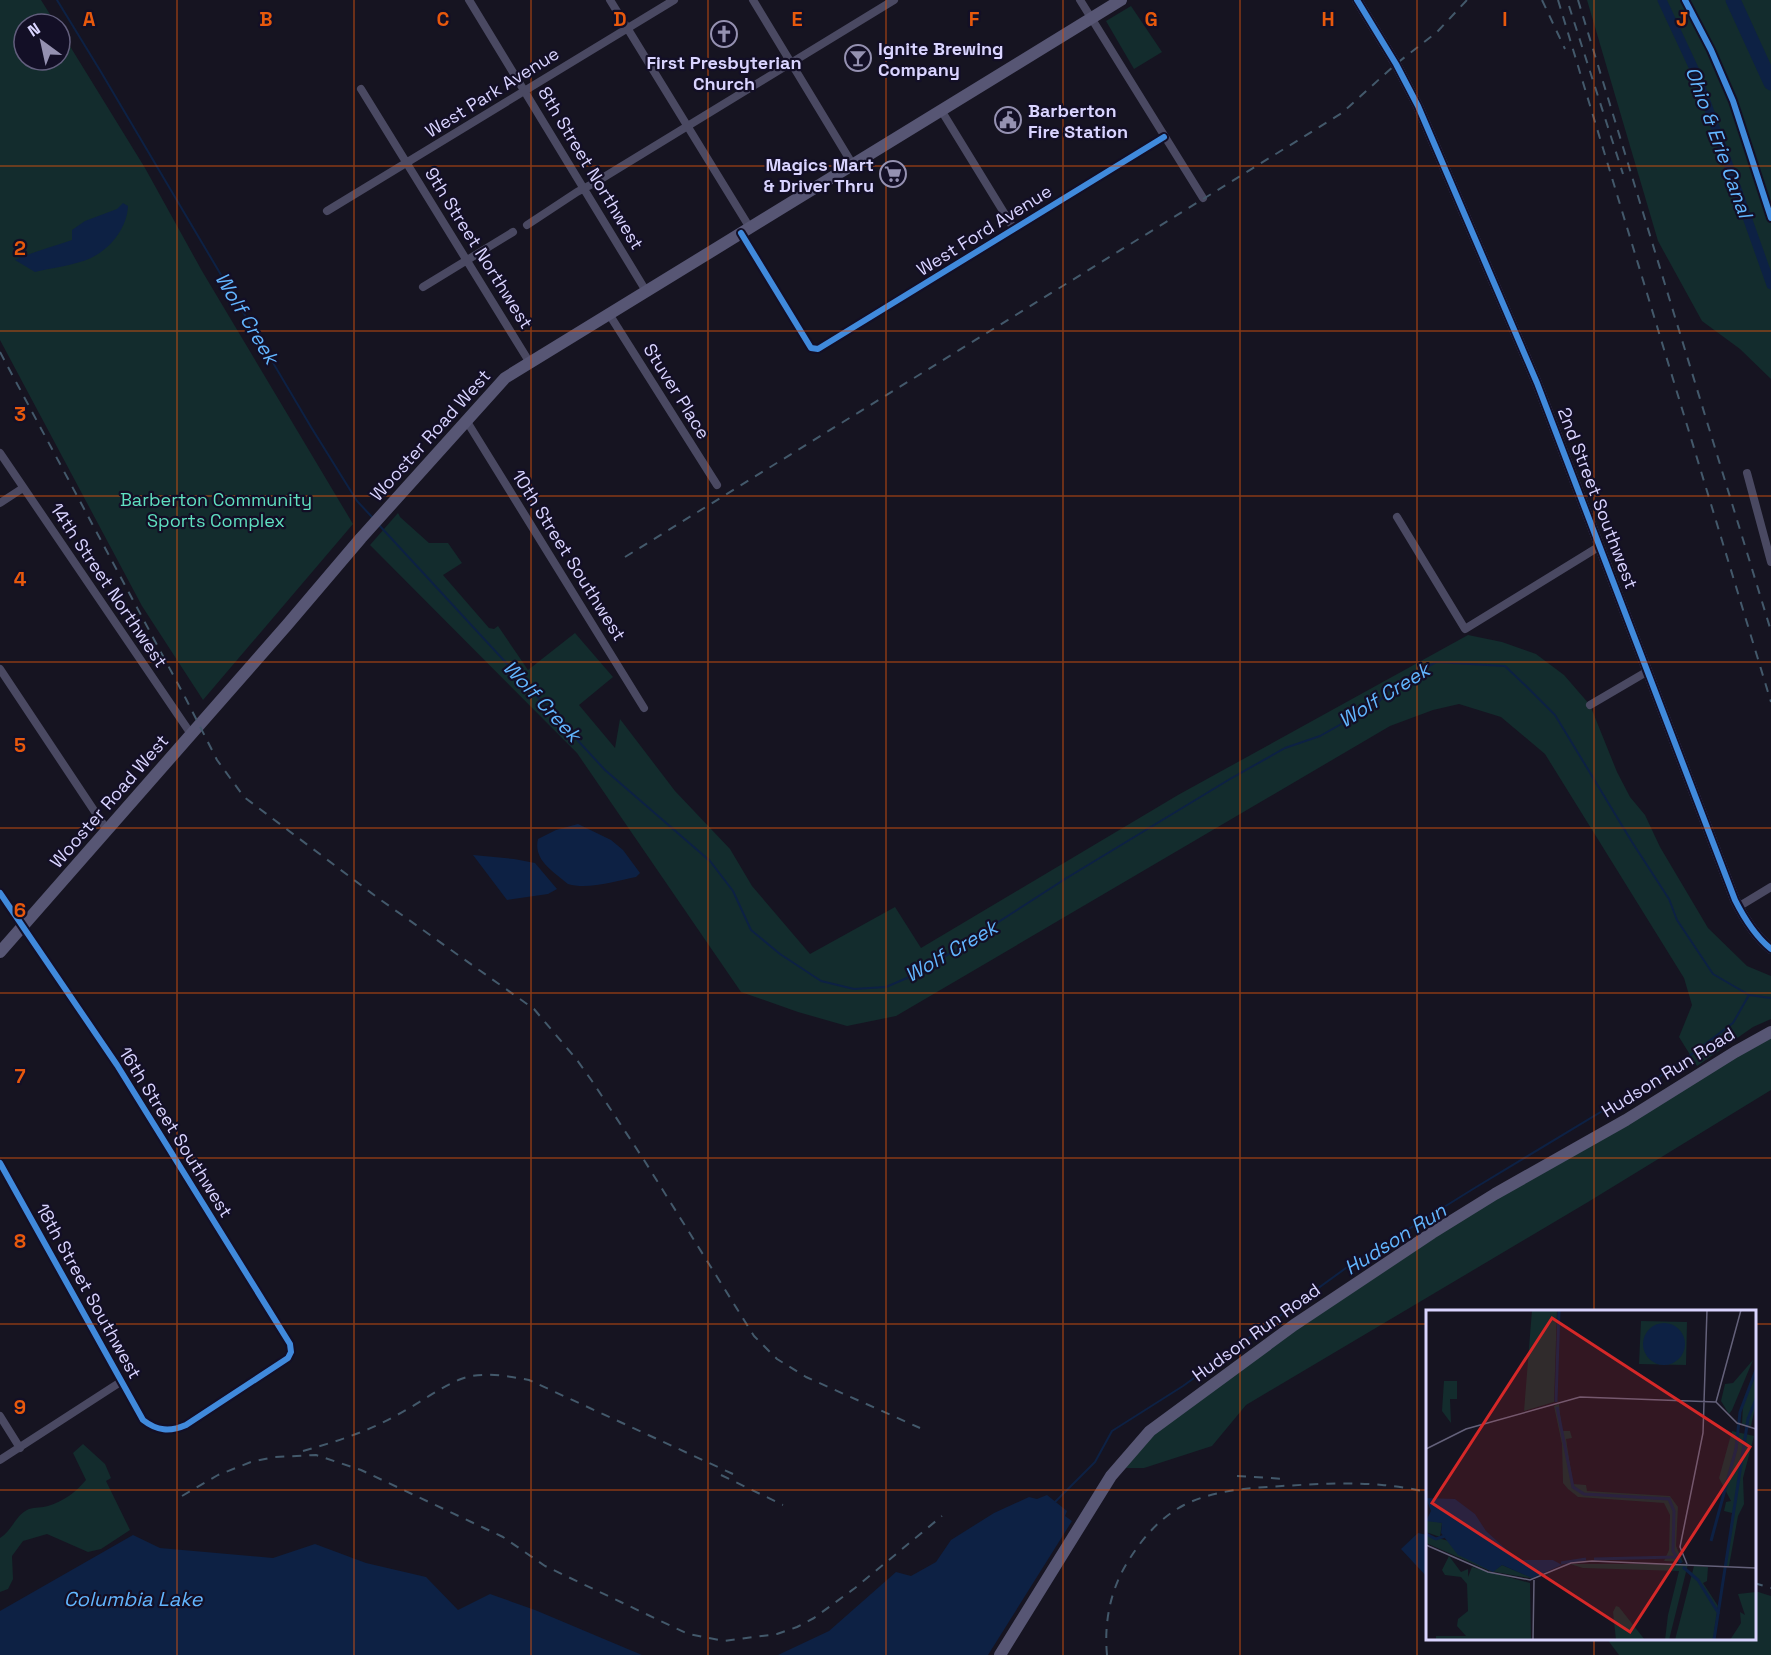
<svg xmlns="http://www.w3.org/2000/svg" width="1771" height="1655" font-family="'Space Grotesk',sans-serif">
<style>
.green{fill:#132c2d}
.water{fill:#0d2144}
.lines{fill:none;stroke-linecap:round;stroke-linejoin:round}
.stream{stroke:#0d2144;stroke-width:2}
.canal{stroke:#0d2144;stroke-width:9}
.river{stroke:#0d2144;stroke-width:15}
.minor{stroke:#4a4962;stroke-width:8}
.tertiary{stroke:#4a4962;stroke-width:10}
.secondary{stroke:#575674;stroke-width:12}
.rail{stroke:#43596b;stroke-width:2;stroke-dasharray:9 8;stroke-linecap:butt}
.cycleway-casing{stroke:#130f26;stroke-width:10}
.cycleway{stroke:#408adc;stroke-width:6}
.grid{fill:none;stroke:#e8590c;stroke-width:1.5;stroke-opacity:0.55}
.labels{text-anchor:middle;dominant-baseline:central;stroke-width:4.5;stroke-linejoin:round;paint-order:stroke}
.poi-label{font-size:18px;font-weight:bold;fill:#d9d4ff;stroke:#130f26;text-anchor:start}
.street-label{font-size:18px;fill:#d9d4ff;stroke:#130f26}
.park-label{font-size:18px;fill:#5fe0c0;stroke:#130f26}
.water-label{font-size:20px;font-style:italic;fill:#62b6ff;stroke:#130f26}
.inset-river{fill:none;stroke:#0d2144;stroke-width:3}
.inset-road{fill:none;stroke:#64617a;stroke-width:1.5}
.view{fill:#d62828;fill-opacity:0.15;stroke:#d62828;stroke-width:3}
.inset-edge{fill:none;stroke:#d9d4ff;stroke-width:3}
.grid-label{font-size:20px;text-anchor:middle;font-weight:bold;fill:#e8590c;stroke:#130f26;stroke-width:4.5;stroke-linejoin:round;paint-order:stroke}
</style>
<rect width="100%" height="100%" fill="#161421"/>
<path class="green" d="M0 0H41L56 24H24V60H60V30L145 168 202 271 353 524 203 700 142 606 0 340Z
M1587 0H1771V379L1740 349 1702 321 1658 241Z
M1131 6 1162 52 1134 69 1106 21Z
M398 513 400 517 429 543H448L462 563 443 575 489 628 494 629 498 626 528 670 575 633 613 677 579 705 615 748 620 719 675 791 730 849 752 886 810 954 895 907 921 948 1178 795 1468 635 1502 642 1536 654 1564 675 1590 705 1617 772 1630 797 1645 815 1660 847 1708 928 1747 966 1771 976V1019L1753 1027 1697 1066 1679 1037 1692 1005 1684 978 1545 754 1501 717 1459 704 1433 710 1390 726 896 1016 847 1026 798 1012 741 992 577 753 370 545Z
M1771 1032V1090L1588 1202 1246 1405 1212 1446 1144 1468H1118L1135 1447 1324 1304Z
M83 1444 105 1464 111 1478 106 1481 130 1530 101 1549 88 1552 47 1534 23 1541 12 1556 13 1579 8 1589 0 1592V1538C13 1530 15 1515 29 1509 35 1507 42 1508 48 1506 64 1501 76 1492 86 1480L73 1453Z
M1755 1591 1771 1596V1655H1619L1607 1639 1754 1638Z"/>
<path class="water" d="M123 203 128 206C127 228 111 248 91 258 76 265 51 268 35 272L15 260C34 251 53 247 72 240V230L85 221 117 209Z
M578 824 611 840 623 850 640 873 636 877C615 881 588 890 568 884 553 871 533 860 538 839L556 830Z
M473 855 514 859 535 863 557 889 548 894 507 900Z
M1047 1495 1067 1511 1065 1516 1072 1521 988 1655H778L829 1631 896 1572 911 1576 936 1562 951 1540 994 1513 1029 1497 1037 1499Z
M1418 1533 1427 1535V1577L1401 1549Z
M133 1535 160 1548 273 1558 315 1544 366 1563 426 1577 458 1610 490 1594 535 1610 642 1655H650H0V1611Z"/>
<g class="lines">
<path class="stream" d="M57 0 101 72 311 427 357 501 372 517
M378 524 605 770 710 861 733 891 751 930 780 954 821 981 854 989 886 987 921 972 1065 879 1230 779 1285 748 1320 736 1377 704 1392 686 1436 662 1505 666 1527 687 1555 715 1632 842 1669 899 1677 920 1713 974 1749 995 1771 998
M1055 1502 1095 1462 1112 1431 1183 1386 1346 1268 1473 1189 1672 1069 1733 1023 1749 995"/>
<path class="canal" d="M1662 0 1696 73 1771 285"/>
<path class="river" d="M1733 0 1771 83"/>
<path class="minor" d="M469 0 646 291
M610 0 750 228
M753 0 853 165
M1080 0 1203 198
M361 89 530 363
M941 110 1014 229
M327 211 674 0
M527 225 577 192 596 182 894 0
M741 233 811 348 818 349 1164 137
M423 287 513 232
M609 314 717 485
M466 420 644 708
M0 453 191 734
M1747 473 1771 562
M0 503 23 488
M1397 517 1465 629 1600 546
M0 669 107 830
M1590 705 1648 671
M0 893 117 1065 290 1344 291 1352 288 1358 186 1425C170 1432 157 1431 143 1420L0 1163
M1738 907 1771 887
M0 1416 20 1448
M0 1460 122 1381"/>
<path class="tertiary" d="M1357 0 1396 64 1418 106 1537 383 1735 900C1744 918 1755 936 1771 949"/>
<path class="secondary" d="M0 952 287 625 361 538 505 378 1121 0
M1000 1655 1111 1476 1150 1431 1294 1325 1432 1233 1495 1194 1626 1120 1735 1052 1771 1032"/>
<path class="rail" d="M1542 0 1565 49
M1558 0 1771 702
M1578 0 1771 631
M1569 6 1623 174
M0 352 186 699 217 760 244 797 378 898 534 1009 577 1060 592 1081 644 1160 754 1336 777 1359 806 1377 920 1428
M625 557 1342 113 1396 64 1437 32 1467 0
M303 1451C335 1442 367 1432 397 1415 418 1404 439 1388 461 1379 483 1371 507 1376 529 1380L733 1474
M721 1475 783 1505
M1237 1476 1286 1479
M182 1496 218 1475 251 1462 274 1457 316 1455 361 1470 484 1528 503 1537 545 1566 688 1634 724 1641 777 1634 797 1627 814 1618 855 1588 942 1516
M1754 1583 1771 1588
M1107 1655C1104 1623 1110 1591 1127 1563 1141 1540 1159 1518 1184 1505 1214 1490 1249 1488 1282 1486 1315 1484 1349 1482 1382 1485 1397 1486 1413 1489 1428 1492"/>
<defs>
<path id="cycleway" d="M1357 0 1396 64 1418 106 1537 383 1735 900C1744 918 1755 936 1771 949
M1685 0 1711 50 1733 101 1771 218
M741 233 811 348 818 349 1164 137
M0 893 117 1065 290 1344 291 1352 288 1358 186 1425C170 1432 157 1431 143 1420L0 1163"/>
</defs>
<use href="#cycleway" class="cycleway-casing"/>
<use href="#cycleway" class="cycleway"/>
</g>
<path class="grid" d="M177 0V1655M354 0V1655M531 0V1655M708 0V1655M886 0V1655M1063 0V1655M1240 0V1655M1417 0V1655M1594 0V1312M0 166H1771M0 331H1771M0 496H1771M0 662H1771M0 828H1771M0 993H1771M0 1158H1771M0 1324H1428M1754 1324H1771M0 1490H1428M1754 1490H1771M1594 1638V1655"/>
<defs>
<symbol id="church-ring" viewBox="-11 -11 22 22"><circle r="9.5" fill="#130f26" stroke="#9591b1" stroke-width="1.5"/><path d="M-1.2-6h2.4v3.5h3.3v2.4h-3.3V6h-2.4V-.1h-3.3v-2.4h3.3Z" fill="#9591b1"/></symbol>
<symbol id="bar-ring" viewBox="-11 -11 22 22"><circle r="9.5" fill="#130f26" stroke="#9591b1" stroke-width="1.5"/><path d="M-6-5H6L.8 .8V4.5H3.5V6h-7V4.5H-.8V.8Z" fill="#9591b1"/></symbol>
<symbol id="civic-ring" viewBox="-11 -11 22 22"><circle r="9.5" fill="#130f26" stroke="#9591b1" stroke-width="1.5"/><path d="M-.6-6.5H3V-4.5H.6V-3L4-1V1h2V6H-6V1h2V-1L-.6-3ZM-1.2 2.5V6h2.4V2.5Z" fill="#9591b1"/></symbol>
<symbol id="supermarket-ring" viewBox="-11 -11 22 22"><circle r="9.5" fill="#130f26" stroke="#9591b1" stroke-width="1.5"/><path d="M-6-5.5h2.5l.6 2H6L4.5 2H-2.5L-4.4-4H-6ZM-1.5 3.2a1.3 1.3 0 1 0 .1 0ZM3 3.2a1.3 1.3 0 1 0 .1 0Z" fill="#9591b1"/></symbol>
</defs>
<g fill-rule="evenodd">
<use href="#church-ring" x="709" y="19" width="30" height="30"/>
<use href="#bar-ring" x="843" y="43" width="30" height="30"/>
<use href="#civic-ring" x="993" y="105" width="30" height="30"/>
<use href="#supermarket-ring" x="878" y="159" width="30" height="30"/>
</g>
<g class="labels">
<g class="poi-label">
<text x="878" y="48">Ignite Brewing<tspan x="878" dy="21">Company</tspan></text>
<text x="724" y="62" text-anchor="middle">First Presbyterian<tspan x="724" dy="21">Church</tspan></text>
<text x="1028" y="110">Barberton<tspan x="1028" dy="21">Fire Station</tspan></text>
<text x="874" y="164" text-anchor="end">Magics Mart<tspan x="874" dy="21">&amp; Driver Thru</tspan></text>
</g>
<g class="street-label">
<text transform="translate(492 92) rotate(-32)">West Park Avenue</text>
<text transform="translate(591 168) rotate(59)">8th Street Northwest</text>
<text transform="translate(984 230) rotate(-32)">West Ford Avenue</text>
<text transform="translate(479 248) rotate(58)">9th Street Northwest</text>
<text transform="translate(677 391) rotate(58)">Stuver Place</text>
<text transform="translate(430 435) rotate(-48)">Wooster Road West</text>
<text transform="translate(1598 498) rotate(69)">2nd Street Southwest</text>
<text transform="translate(569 555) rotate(58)">10th Street Southwest</text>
<text transform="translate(109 585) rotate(56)">14th Street Northwest</text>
<text transform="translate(109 801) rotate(-49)">Wooster Road West</text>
<text transform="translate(1668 1072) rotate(-32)">Hudson Run Road</text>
<text transform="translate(176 1132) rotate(58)">16th Street Southwest</text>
<text transform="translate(89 1291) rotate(61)">18th Street Southwest</text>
<text transform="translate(1256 1332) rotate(-36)">Hudson Run Road</text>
</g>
<g class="park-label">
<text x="216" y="499">Barberton Community<tspan x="216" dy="21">Sports Complex</tspan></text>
</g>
<g class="water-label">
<text transform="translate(1719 142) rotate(70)">Ohio &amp; Erie Canal</text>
<text transform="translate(247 318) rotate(59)">Wolf Creek</text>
<text transform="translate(1384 695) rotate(-32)">Wolf Creek</text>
<text transform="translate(542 701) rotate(47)">Wolf Creek</text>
<text transform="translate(951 951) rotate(-30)">Wolf Creek</text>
<text transform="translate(1395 1239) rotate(-32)">Hudson Run</text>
<text x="133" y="1599">Columbia Lake</text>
</g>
</g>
<g transform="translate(1426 1310)">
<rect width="330" height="330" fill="#161421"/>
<path d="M106 0H131L128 92 98 101ZM215 11 261 12 260 55 213 54ZM327 50 306 100 303 104 295 91 299 74 307 73ZM330 65V93L325 116 316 114 317 94ZM18 71H31V89H24L25 113 16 101ZM133 94 136 121H144L146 128 140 129 147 174 160 175 161 181 244 186 252 197 250 236 257 252 238 251 243 240 244 205 238 193 152 187 142 179 137 173 136 134 128 96ZM306 121 328 126 317 168 318 194 312 206 303 256H300L306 203 298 201 300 192 305 191 293 168ZM5 210 16 213 14 227 0 222V211ZM0 225 23 231 38 246 67 261 76 255 109 269 64 261 0 233ZM23 246 35 262 42 259V267L46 257 104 273 105 330H10V326H40L31 316 32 309 42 301 41 274 35 267 19 265 16 260ZM144 254H262L243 330H239L242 305 253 261 157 258ZM268 256 282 257 281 271 277 273 292 296 287 330H249ZM330 282V330H304L315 313 314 302 319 305 312 284ZM190 296 193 297 219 330H190L187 302Z" fill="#132c2d"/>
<path d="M217 34a21 21 0 1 1 42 0a21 21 0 1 1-42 0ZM0 188 29 189 49 204 60 221 92 250H127L136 255 106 268 76 255 67 262 45 251 32 245 15 223 16 213 0 211 5 201Z" fill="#0d2144"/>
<path class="inset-river" d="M130 92 133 0M131 97 147 177 158 184 243 189 248 201 247 241 255 253M0 224 10 229 19 226M285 231 310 139 314 102 330 60M168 249 249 247M135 253 160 249M257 257 272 270 293 304M288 330 322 109 330 89"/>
<path class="inset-road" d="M290 92 315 0M290 92 311 113 330 119M0 139 40 119 154 87 290 92M0 235 62 262 104 270 145 253 166 251 330 258M261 254 254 237 277 123 281 0M107 330 108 270"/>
<path class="view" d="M126 8 324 137 204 322 6 193Z"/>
<rect width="330" height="330" class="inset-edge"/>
</g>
<g class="grid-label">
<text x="89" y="26">A</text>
<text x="266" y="26">B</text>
<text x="443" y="26">C</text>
<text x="620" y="26">D</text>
<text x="797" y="26">E</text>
<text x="974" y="26">F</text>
<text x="1151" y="26">G</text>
<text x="1328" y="26">H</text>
<text x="1505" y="26">I</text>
<text x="1682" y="26">J</text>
<text x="20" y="255">2</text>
<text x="20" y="421">3</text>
<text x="20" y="586">4</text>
<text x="20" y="752">5</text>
<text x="20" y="917">6</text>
<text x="20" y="1083">7</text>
<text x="20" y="1248">8</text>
<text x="20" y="1414">9</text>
</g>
<g transform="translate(42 42) rotate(327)"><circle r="28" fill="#130f26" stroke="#625e7d" stroke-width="1.5"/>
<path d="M0-4.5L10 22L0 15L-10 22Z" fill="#9591b1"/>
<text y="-9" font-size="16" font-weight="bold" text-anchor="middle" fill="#d9d4ff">N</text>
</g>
</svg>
